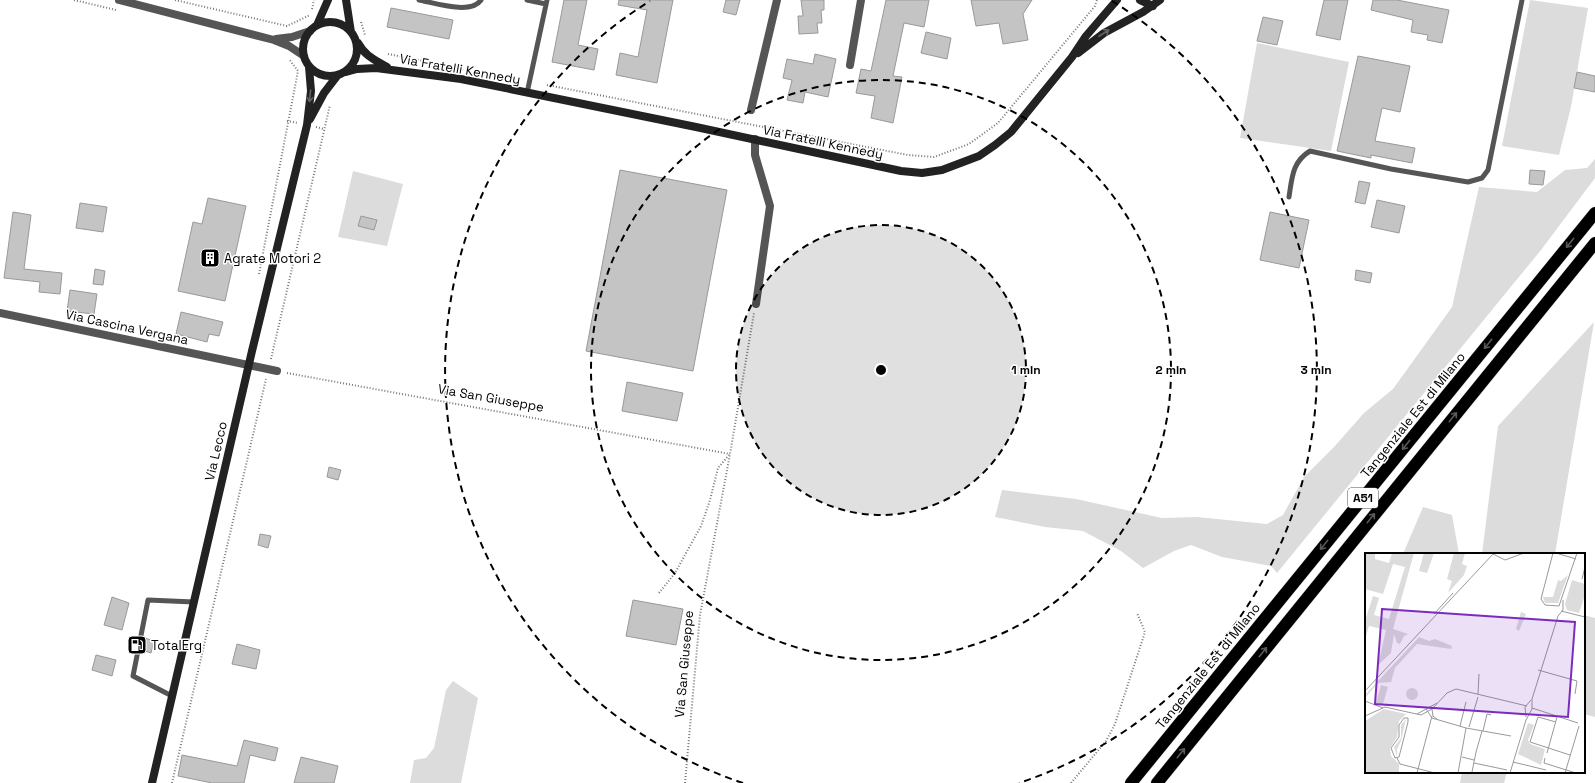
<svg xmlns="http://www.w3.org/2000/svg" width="1595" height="783" font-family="'Space Grotesk',sans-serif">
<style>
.green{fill:#dcdcdc}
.building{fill:#c4c4c4;stroke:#999}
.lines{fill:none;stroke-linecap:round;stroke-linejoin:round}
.highway-casing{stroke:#dbdbdb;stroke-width:13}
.path{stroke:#777;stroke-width:2;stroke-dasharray:1 2;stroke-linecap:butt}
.lane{stroke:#555;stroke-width:5}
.street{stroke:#555;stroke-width:8}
.secondary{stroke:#222;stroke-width:8}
.highway{stroke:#000;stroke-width:12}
.oneway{stroke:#646464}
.oneway2{stroke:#595959}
.ring{fill:none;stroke:#000;stroke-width:2;stroke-dasharray:7 5}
.labels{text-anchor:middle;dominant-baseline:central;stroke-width:3;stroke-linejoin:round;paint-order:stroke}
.shield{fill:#fff;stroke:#4c4c4c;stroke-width:1}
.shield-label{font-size:12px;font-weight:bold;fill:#000}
.street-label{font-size:13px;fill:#000;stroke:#fff}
.poi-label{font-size:13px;fill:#000;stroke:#fff;text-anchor:start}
.inset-road{fill:none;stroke:#999;stroke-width:1}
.view{fill:#7b2cbf;fill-opacity:0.15;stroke:#7b2cbf;stroke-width:2}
.inset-edge{fill:none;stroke:#000;stroke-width:2}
.centre{fill:#000;stroke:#fff;stroke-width:2}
.ring-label{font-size:12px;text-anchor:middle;font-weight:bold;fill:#000;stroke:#fff;stroke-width:3;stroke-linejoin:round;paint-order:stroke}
</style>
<rect width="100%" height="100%" fill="#fff"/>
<path class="green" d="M1530 0 1588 8 1571 107 1559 155 1502 146Z
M1257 43 1349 62 1331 151 1240 138Z
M1595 159V178L1541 250 1277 573 1271 566 1222 557 1191 545 1174 551 1143 568 1121 551 1083 531 1045 527 995 517 1002 490 1076 499 1162 518 1197 517 1267 524 1283 515 1304 477 1334 447 1364 413 1393 389 1452 307 1479 187 1537 192 1565 170 1587 168Z
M353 171 403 184 387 246 338 237Z
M1594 322 1555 554H1482L1498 426Z
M1423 507 1452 515 1459 554H1403Z
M1584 615 1595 618V717L1584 714Z
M453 681 478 698 461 783H410L414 760 426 758 434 748 446 690Z
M1462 772H1507L1504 783H1460Z"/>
<path class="building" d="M564 0H587L578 45 598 49 594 70 552 62Z
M619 0H673L657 83 616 75 620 53 638 57 647 10 618 5Z
M726 0H740L736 15 723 12Z
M801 0H824V10H821L822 23H817L818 33 799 34 798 16H803Z
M886 0H929L924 27 904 23 893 76 902 77 893 123 871 118 875 96 856 93 861 69 871 71Z
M971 0H1032L1023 14 1028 40 1003 44 999 23 976 26Z
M1324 0H1348L1340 40 1316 35Z
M1373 0H1397L1449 10 1442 43 1427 40 1428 35 1411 32 1413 20 1371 10Z
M391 8 453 20 449 39 387 27Z
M1263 17 1283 21 1277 45 1257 41Z
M926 32 951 38 947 59 921 53Z
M815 54 836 59 828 97 805 92 803 103 787 100 792 80 783 78 787 59 813 64Z
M1358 56 1410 66 1400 112 1382 108 1375 141 1415 148 1412 163 1371 155V158L1337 151Z
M1577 72 1595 76V92L1574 88Z
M620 170 727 190 693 371 586 351Z
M1530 170 1545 171 1543 185 1529 184Z
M1359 181 1370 183 1365 204 1355 202Z
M208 198 246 206 225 301 178 291 193 222 202 224Z
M1377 200 1405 206 1399 233 1371 227Z
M80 203 107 207 103 232 76 228Z
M13 212 31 215 24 269 62 273 60 294 39 292 40 282 4 278Z
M1270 212 1309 220 1299 268 1260 260Z
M361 216 377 220 374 230 358 226Z
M95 269 105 271 103 285 93 284Z
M1356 270 1372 273 1370 283 1355 280Z
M70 290 97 294 94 314 67 311Z
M181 312 223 322 219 336 209 334 207 342 176 334Z
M627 382 683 393 677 421 622 411Z
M329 467 341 470 338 480 327 477Z
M260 534 271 536 268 548 258 545Z
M112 597 129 603 122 630 104 625Z
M633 600 683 609 676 645 626 636Z
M145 638 154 641 151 653 142 650Z
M237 644 260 650 256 669 232 664Z
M96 655 116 660 112 676 92 670Z
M244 740 278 748 275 761 250 755 244 783H212L178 776 182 755 237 766Z
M301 757 338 766 334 783H294Z"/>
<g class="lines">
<defs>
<path id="highway" d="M1131 783 1595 213
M1157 783 1595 243"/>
</defs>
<use href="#highway" class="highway-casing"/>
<path class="path" d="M74 0 116 10
M175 0 287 26 310 15
M312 9 314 0
M361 22 365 35
M388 54 449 66
M547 85 908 155 934 157 969 144 998 123 1095 6 1097 0
M287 121 298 123
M316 127 324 129
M259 274 298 71 289 59
M271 359 330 105
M287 373 730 454
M659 593 675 573 701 526 710 500 718 468 729 455
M172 783 266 379
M685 783 700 615 730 454 754 313
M1071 783 1106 741 1115 724 1145 632 1137 613"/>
<path class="lane" d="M419 0C435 3 471 15 481 0
M527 0 546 4
M527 93 547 0
M1289 197C1292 178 1292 162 1310 151L1391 169 1468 182 1482 178 1488 170 1522 0
M172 696 133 676 148 600 194 602"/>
<path class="street" d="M119 0 274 40 289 46 304 56
M276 39 292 37 310 31
M850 65 861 0
M751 110 777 0
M755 139V155L770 206 756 304
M0 313 277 371"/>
<path class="secondary" d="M346 0 351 32
M1140 0 1153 6
M303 49a27 27 0 1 1 54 0a27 27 0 1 1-54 0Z
M317 25 328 0
M358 43C365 56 375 60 387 67
M1078 53 1104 33 1143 12 1160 0
M346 72 357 69 376 68 461 79 696 127 901 171 922 173 942 170 979 156 995 145 1011 132 1072 57 1086 36 1117 0
M310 119 324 93 337 76
M152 783 252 351 307 125 311 91 309 67"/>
<use href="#highway" class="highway"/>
</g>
<defs><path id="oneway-shaft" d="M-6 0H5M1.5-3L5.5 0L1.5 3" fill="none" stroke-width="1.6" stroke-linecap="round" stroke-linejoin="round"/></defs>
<g class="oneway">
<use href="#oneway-shaft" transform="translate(1104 33) rotate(-33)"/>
<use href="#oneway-shaft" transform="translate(310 96) rotate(96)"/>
</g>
<g class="oneway2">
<use href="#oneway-shaft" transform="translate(1570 243) rotate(129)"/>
<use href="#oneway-shaft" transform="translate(1488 344) rotate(129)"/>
<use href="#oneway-shaft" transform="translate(1453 417) rotate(-51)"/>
<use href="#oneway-shaft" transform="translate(1406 445) rotate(129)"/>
<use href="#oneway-shaft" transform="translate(1371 518) rotate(-51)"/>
<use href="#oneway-shaft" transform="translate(1324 545) rotate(129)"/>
<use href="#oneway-shaft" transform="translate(1263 652) rotate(-51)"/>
<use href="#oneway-shaft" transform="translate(1181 753) rotate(-51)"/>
</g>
<circle cx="881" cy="370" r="145" fill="#000" fill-opacity=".12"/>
<g class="ring">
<circle cx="881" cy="370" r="145"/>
<circle cx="881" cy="370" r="290"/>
<path d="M743 783A435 435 0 0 1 650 1M1112 1A435 435 0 0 1 1019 783"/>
</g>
<defs>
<symbol id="building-square" viewBox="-11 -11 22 22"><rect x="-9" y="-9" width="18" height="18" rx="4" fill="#000" stroke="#fff"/><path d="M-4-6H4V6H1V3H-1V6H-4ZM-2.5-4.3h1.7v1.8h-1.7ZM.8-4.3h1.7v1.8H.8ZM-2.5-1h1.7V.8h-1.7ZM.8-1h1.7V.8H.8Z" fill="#fff"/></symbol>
<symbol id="fuel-square" viewBox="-11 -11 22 22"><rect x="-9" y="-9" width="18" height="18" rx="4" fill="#000" stroke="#fff"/><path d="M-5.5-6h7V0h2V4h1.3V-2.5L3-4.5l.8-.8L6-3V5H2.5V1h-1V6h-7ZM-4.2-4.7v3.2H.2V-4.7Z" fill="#fff"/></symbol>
</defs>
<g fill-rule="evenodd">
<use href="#building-square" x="199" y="247" width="22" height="22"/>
<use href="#fuel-square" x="126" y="634" width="22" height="22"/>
</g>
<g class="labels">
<rect class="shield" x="1348" y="488" width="30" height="20" rx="3"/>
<g class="shield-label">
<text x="1363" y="498">A51</text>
</g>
<g class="street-label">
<text transform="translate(460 69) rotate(10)">Via Fratelli Kennedy</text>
<text transform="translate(823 142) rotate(12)">Via Fratelli Kennedy</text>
<text transform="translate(127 327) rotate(12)">Via Cascina Vergana</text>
<text transform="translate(491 398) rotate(10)">Via San Giuseppe</text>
<text transform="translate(1413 415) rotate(-51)">Tangenziale Est di Milano</text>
<text transform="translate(216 451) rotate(-77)">Via Lecco</text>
<text transform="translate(684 664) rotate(-85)">Via San Giuseppe</text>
<text transform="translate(1208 666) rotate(-51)">Tangenziale Est di Milano</text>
</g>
<g class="poi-label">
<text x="224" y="258">Agrate Motori 2</text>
<text x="151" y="645">TotalErg</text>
</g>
</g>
<g transform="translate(1365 553)">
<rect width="220" height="220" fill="#fff"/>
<path d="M0 0 10 1V6L24 10 27 0H49L28 76 43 81 39 83 35 91 32 90 29 81 26 100 13 112 21 77 4 73 0 86V68L8 43 14 45 9 62 24 66 40 14 28 11 18 41 0 36ZM59 0H69L62 20 54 18ZM89 0H100L97 11 102 13 99 22 83 40 87 28 82 26ZM203 22 193 50H180L178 44H188L193 27 196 28ZM207 27 220 31V42L214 60 202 57 200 51ZM156 59 161 61 154 78 151 76ZM54 84 64 88 70 86 87 93 86 96 52 91 30 115 26 129 13 130 0 145 1 141ZM16 132 23 134 18 151 11 150ZM41 141a6 6 0 1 1 12 0a6 6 0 1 1-12 0ZM19 156 41 161 34 168 32 184 25 195 26 203 34 211V220H0V168ZM41 166 36 188 32 196V204L29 194 36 185V172ZM163 170 169 172 163 187 165 191 180 196 176 212 153 201Z" fill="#dcdcdc"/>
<path class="inset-road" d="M188 0 176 46 180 52 194 53M191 0 211 6M128 1 140 7 159 0M217 26 220 14M194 53 212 0M196 58 220 64M69 61 88 40M173 117 212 128 210 141M0 138 129 0M113 141 114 121M0 148 18 155M167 155 213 170M61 156 67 165 101 175M52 161 72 150M0 163 20 154 56 162 67 156 64 154M161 164 160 154 166 147M39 165H43V169L34 204 30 205 26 195 34 184V172ZM73 167 68 163 67 156 82 140 91 136 162 153M191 169 173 164 165 189 205 202M95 173 101 149M104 174 113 144M101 175 146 183M118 178 122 161 126 162M111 199 117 178M182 200 192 164M97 204 109 207M32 205 35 211 70 220M180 205 179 210 211 220M148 209 181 217M109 210 142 217M107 219 111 199M52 220 67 163M93 220 101 175M145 220 161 167 167 156V146L193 63 198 57V47M200 220 214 173"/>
<path class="view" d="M17 56 210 69 203 164 10 151Z"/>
<rect width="220" height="220" class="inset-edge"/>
</g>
<circle cx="881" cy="370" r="6" class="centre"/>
<g class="ring-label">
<text x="1026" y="374">1 min</text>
<text x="1171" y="374">2 min</text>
<text x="1316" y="374">3 min</text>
</g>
</svg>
